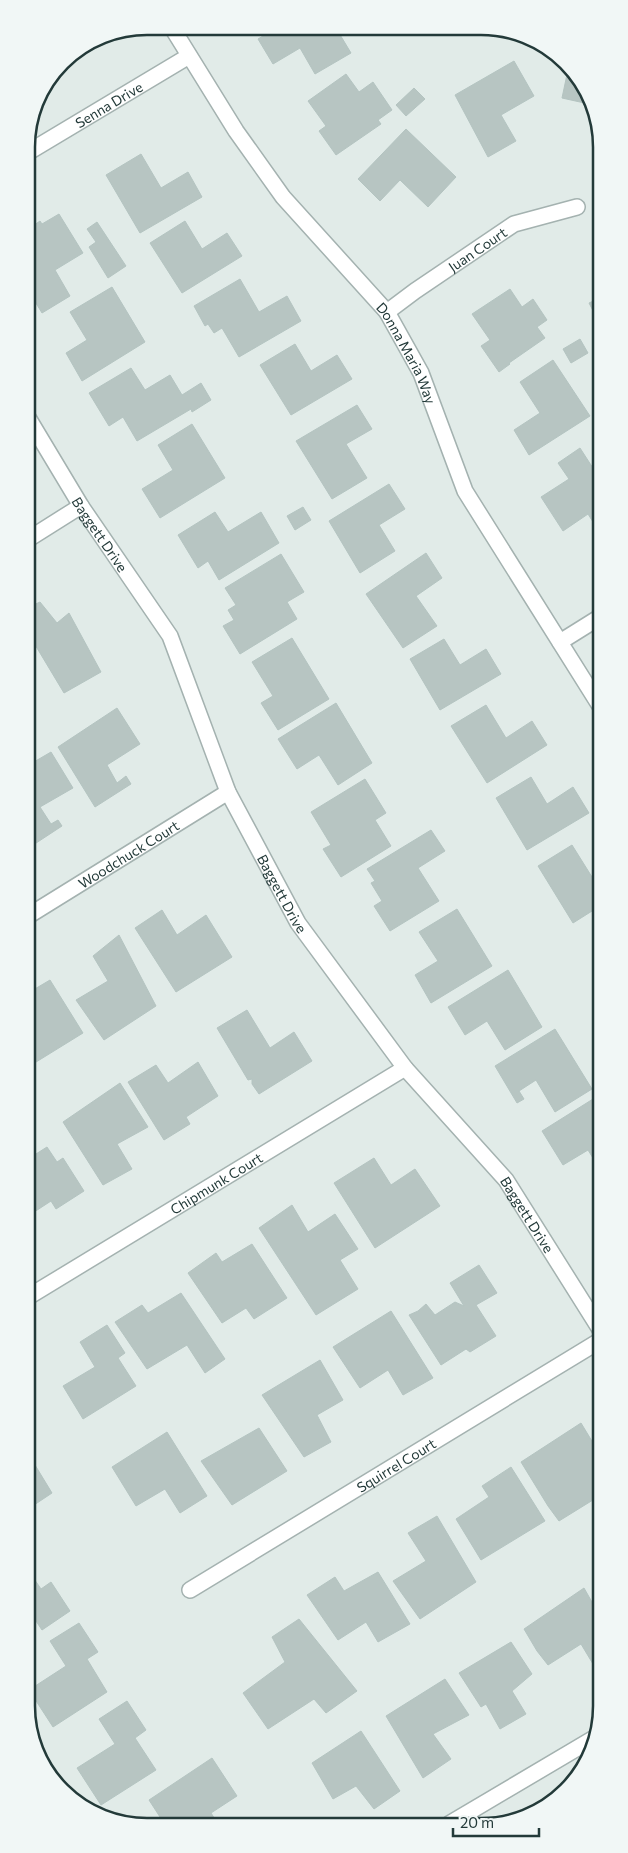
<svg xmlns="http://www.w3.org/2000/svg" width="628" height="1853" font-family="Commissioner,sans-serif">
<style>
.building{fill:#b7c5c2;stroke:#b4c4c1}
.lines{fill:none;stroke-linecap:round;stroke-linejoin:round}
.minor-casing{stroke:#a4b2b0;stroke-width:18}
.minor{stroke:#fff;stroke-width:15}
.labels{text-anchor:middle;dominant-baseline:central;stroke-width:4;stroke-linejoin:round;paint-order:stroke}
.street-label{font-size:14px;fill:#233a39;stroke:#f1f7f6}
.rim{fill:none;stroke:#233a39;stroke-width:2.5}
</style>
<rect width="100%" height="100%" fill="#e1ebe8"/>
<path class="building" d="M278 27 336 28 351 53 315 74 300 48 273 64 258 39Z
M91 41 93 45 62 63 67 56Z
M514 61 534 96 501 115 516 141 488 157 455 95Z
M569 65 589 104 562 98Z
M346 74 359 92 373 82 392 110 378 120 381 124 336 155 319 131 326 126 308 101Z
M414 88 425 99 406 116 396 105Z
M406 129 456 177 428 207 400 180 380 201 358 179Z
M141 154 161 188 188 172 202 197 140 233 106 175Z
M59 214 83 253 55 270 70 296 42 313 28 290H27V230L40 221 42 224Z
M185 221 202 249 227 233 242 256 182 293 150 243Z
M97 222 126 266 108 278 89 247 96 242 87 229Z
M240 279 259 312 287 296 301 321 239 357 222 328 214 333 208 324 205 326 194 306Z
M112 287 145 342 82 381 66 353 87 340 70 312Z
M510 289 522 307 533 299 547 320 537 327 545 338 509 363 510 364 499 372 481 346 490 340 472 314Z
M600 298V324L589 303Z
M580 339 588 353 571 363 563 349Z
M295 344 311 371 337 355 352 379 291 415 260 365Z
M553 360 590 416 529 455 514 430 540 413 520 382Z
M131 368 145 390 170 375 182 395 201 383 211 400 192 412 191 409 137 441 123 417 109 426 89 393Z
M357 405 372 429 346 444 367 478 332 499 296 441Z
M192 424 225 478 160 518 142 489 173 470 158 445Z
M580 448 600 479V533L588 514 563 531 541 497 569 479 558 463Z
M389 484 405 509 379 525 395 551 360 573 329 521Z
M303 507 311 520 295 530 287 516Z
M215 512 228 532 261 512 279 543 219 580 208 561 198 568 178 535Z
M426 553 442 578 416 596 437 626 403 648 366 594Z
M281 554 304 592 287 602 297 619 240 654 223 626 234 620 228 610 236 605 225 588Z
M40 602 57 623 69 613 101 672 64 693 34 643 29 645 27 643V608Z
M292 638 329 699 278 730 261 703 273 696 252 662Z
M444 639 460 665 486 649 501 674 440 710 410 659Z
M336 703 372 763 338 785 319 755 297 769 278 739Z
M486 705 506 738 532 721 547 745 487 783 451 726Z
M117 708 140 744 107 765 117 783 126 776 131 784 95 807 58 747Z
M51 752 73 788 40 807 51 824 58 820 62 826 27 849V766Z
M531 777 547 804 573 787 589 813 527 850 496 798Z
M365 779 386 813 375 820 391 846 341 877 323 849 331 845 311 812Z
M431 830 445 851 418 868 439 901 390 931 374 906 382 901 371 883 375 881 367 869Z
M572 845 592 877 600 872V906L573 923 538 866Z
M457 909 492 966 431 1003 415 975 438 961 419 932Z
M162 910 177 935 206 915 232 957 176 992 135 928Z
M119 935 156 1006 104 1040 76 1000 108 981 93 956Z
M508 970 542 1027 505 1050 487 1021 465 1035 448 1007Z
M50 980 83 1033 28 1067V993Z
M247 1010 270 1048 294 1032 312 1061 259 1094 252 1084V1079L248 1080 217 1028Z
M555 1029 592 1089 555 1112 536 1080 519 1091 524 1099 517 1103 495 1066Z
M198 1062 218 1096 186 1117 190 1124 164 1140 128 1082 156 1065 168 1083Z
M120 1083 148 1127 117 1144 132 1169 103 1185 63 1122Z
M601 1094V1171L588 1150 563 1165 542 1131Z
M47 1147 57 1162 63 1158 84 1191 56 1209 51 1201 28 1216V1159Z
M374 1158 391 1185 415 1169 440 1206 375 1248 334 1183Z
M292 1205 308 1232 335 1214 358 1249 340 1260 358 1289 316 1315 259 1228Z
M252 1244 287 1298 254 1319 246 1308 222 1323 188 1273 216 1253 222 1262Z
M479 1265 497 1293 476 1305 496 1336 470 1352 466 1349 441 1365 409 1315 418 1311 426 1304 435 1315 455 1302 464 1306 450 1283Z
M181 1293 225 1359 205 1373 187 1345 147 1369 115 1322 142 1305 148 1313Z
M391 1311 433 1378 403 1395 388 1370 360 1388 333 1347Z
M107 1325 125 1353 118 1358 136 1386 83 1419 63 1386 95 1367 80 1342Z
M320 1360 343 1400 317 1415 331 1442 304 1457 262 1395Z
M581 1423 601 1456V1495L559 1521 548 1506 521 1462Z
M259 1428 287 1471 232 1505 201 1461Z
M167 1432 207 1496 180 1513 165 1489 136 1506 112 1467Z
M35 1465 52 1493 28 1509V1470Z
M511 1467 545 1521 481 1560 456 1519 489 1497 482 1486Z
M437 1516 476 1582 420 1619 393 1581 426 1561 408 1533Z
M28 1570 41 1589 51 1582 70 1611 42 1630 28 1609Z
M378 1572 410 1624 378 1642 366 1622 338 1640 307 1595 335 1577 344 1591Z
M584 1588 601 1618V1667L596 1669 581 1644 548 1665 537 1651 524 1629Z
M299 1619 357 1691 326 1713 314 1699 268 1729 243 1693 285 1662 272 1637Z
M79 1623 98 1652 87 1659 107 1692 53 1727 29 1690 66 1666 50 1641Z
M511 1642 532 1674 512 1691 526 1714 500 1729 486 1704 481 1707 459 1673Z
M445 1679 469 1715 433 1734 451 1759 423 1778 386 1716Z
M127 1701 146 1730 135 1738 156 1770 101 1805 77 1768 115 1744 99 1719Z
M361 1731 400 1791 374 1809 356 1786 333 1799 312 1763Z
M212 1758 237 1796 211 1813 218 1824H156L154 1820 160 1817 149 1800Z"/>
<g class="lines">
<defs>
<g id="minor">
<path id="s1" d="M171 26 236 131 283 197 387 312 421 373 465 491 600 706"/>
<path id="s2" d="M27 153 189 56"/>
<path id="s3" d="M387 312 415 291 514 224 577 207"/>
<path id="s4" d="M27 416 81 506 170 636 228 792 298 923 405 1068 506 1180 601 1331"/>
<path d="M27 540 81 506"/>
<path d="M560 642 600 617"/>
<path id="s5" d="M28 916 228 792"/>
<path id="s6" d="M28 1297 405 1068"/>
<path id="s7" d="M190 1590 601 1340"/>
<path d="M449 1824 596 1737"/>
</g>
</defs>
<use href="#minor" class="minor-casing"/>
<use href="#minor" class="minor"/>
</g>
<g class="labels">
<g class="street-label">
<text stroke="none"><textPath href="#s2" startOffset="95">Senna Drive</textPath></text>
<text stroke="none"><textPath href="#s3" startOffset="110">Juan Court</textPath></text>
<text stroke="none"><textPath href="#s1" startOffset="405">Donna Maria Way</textPath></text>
<text stroke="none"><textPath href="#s4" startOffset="139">Baggett Drive</textPath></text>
<text stroke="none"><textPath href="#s5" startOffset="118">Woodchuck Court</textPath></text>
<text stroke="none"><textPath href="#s4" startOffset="544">Baggett Drive</textPath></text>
<text stroke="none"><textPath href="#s6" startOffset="220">Chipmunk Court</textPath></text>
<text stroke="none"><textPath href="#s4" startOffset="949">Baggett Drive</textPath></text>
<text stroke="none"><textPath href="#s7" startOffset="241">Squirrel Court</textPath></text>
</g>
</g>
<path d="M0 0H628V1853H0ZM147 35H481A112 112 0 0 1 593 147V1706A112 112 0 0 1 481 1818H147A112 112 0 0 1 35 1706V147A112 112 0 0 1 147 35Z" fill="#f1f7f6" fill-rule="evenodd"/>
<path class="rim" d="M147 35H481A112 112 0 0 1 593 147V1706A112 112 0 0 1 481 1818H147A112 112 0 0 1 35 1706V147A112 112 0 0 1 147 35Z"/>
<path d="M453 1828v8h86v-8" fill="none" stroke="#233a39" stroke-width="2.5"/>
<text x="460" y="1828" font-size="15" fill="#233a39" stroke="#f1f7f6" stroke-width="4" paint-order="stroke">20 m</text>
</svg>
